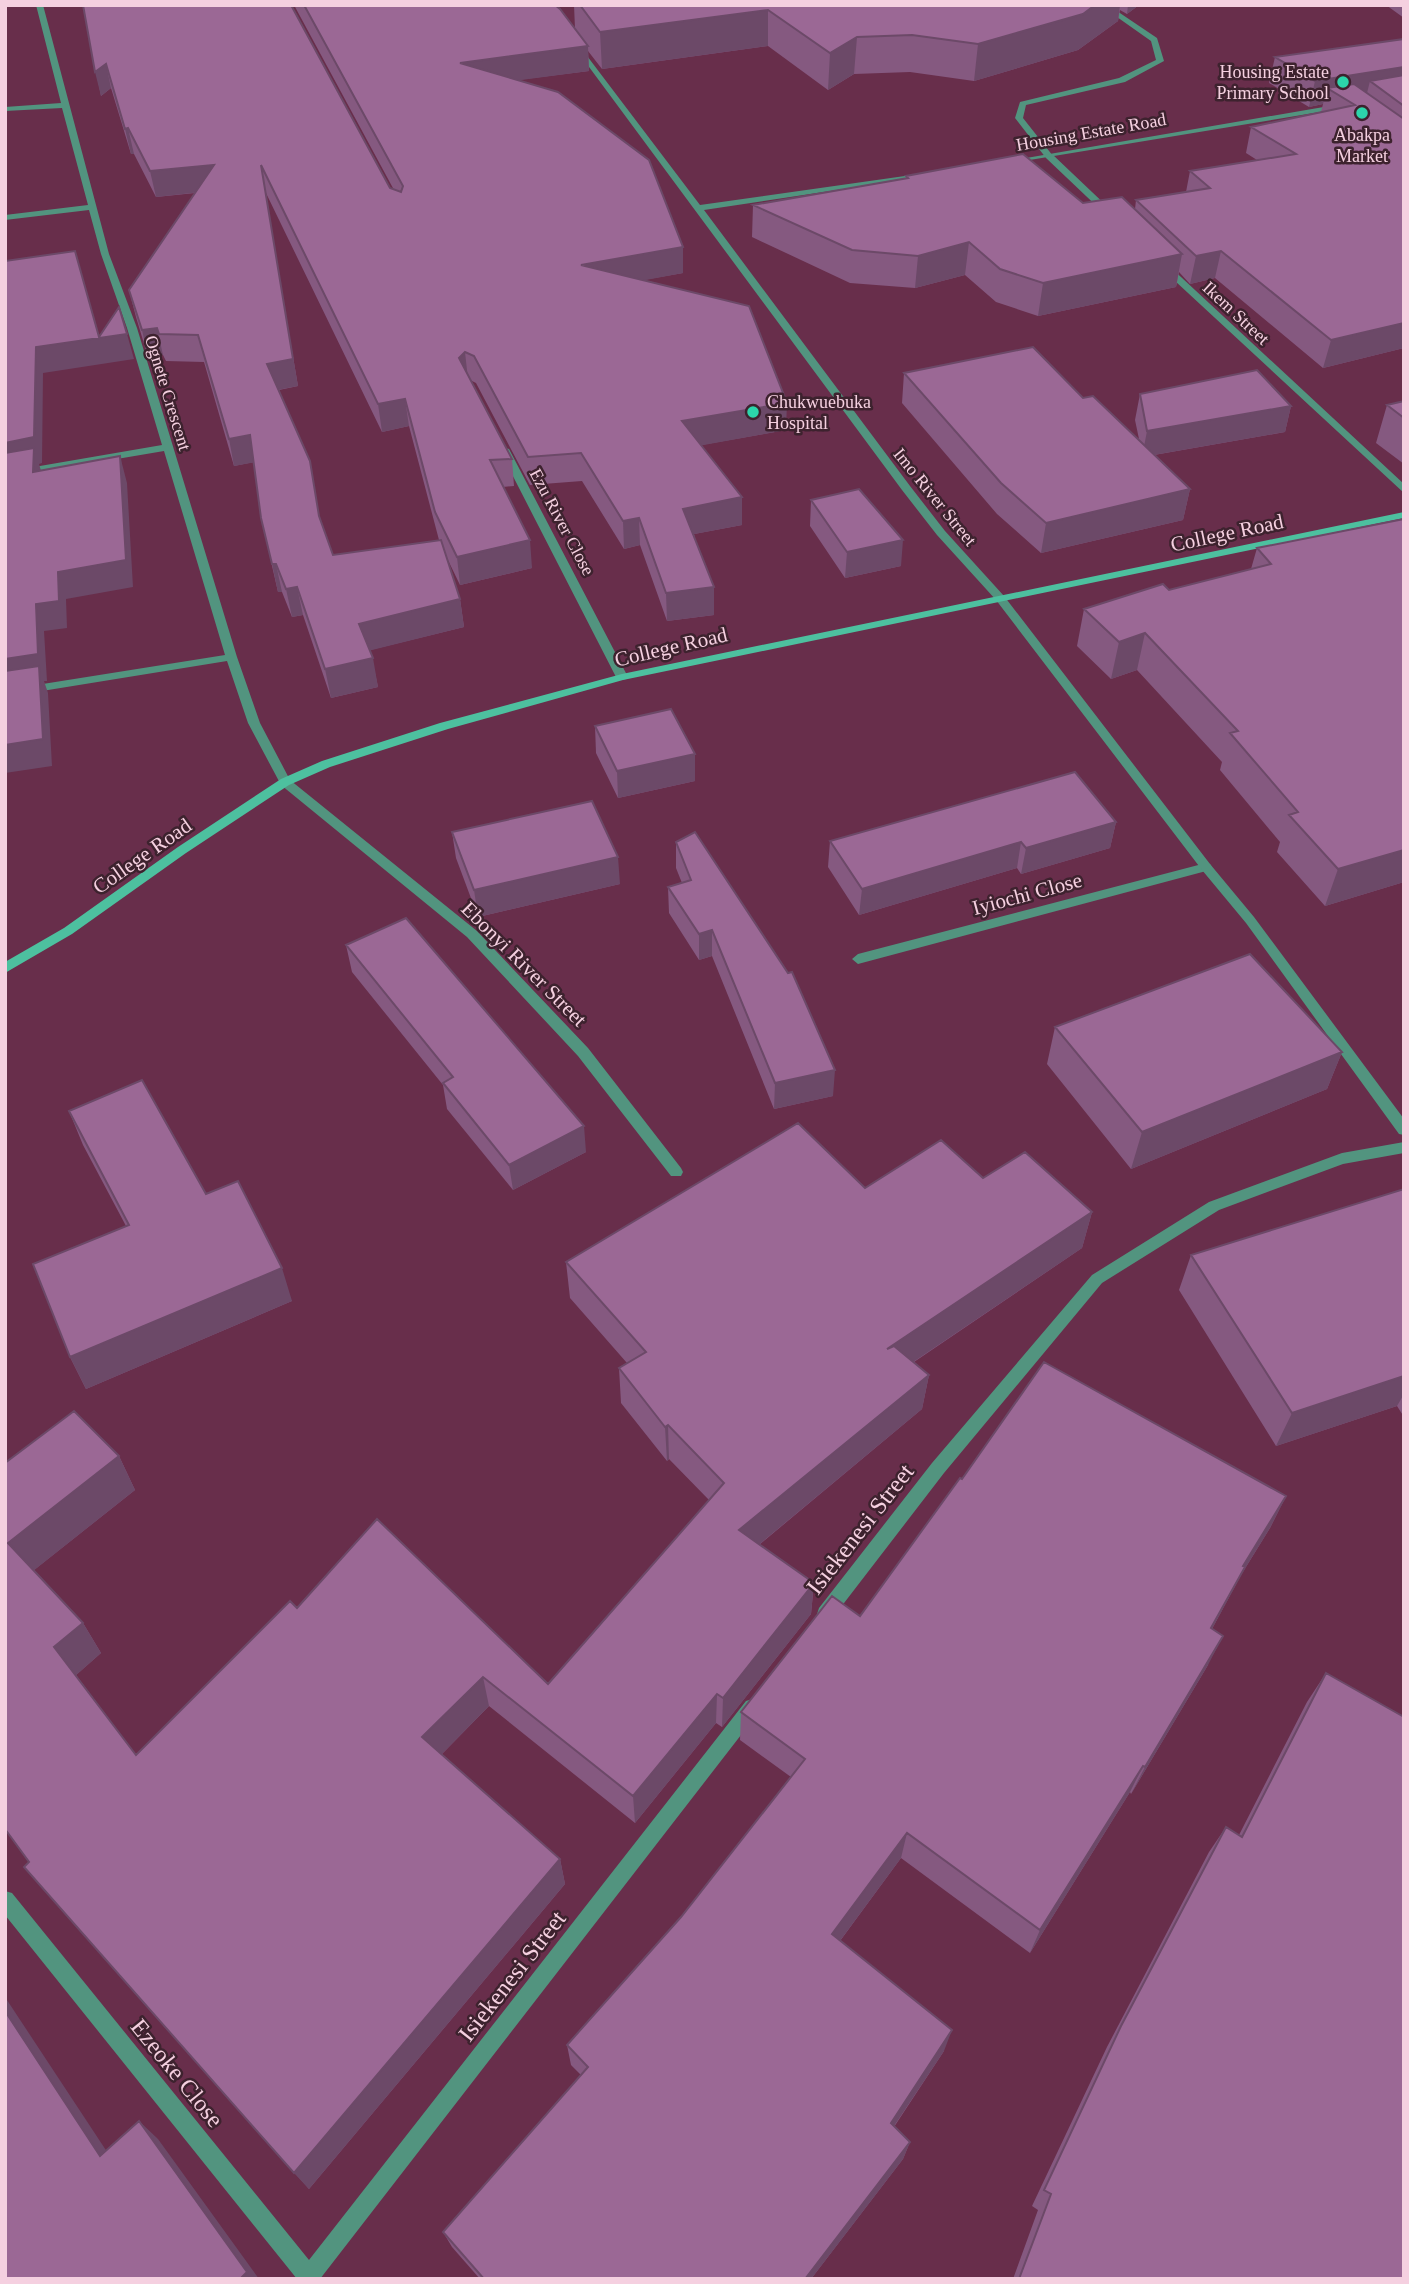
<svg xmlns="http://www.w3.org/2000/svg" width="1409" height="2284" font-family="Georgia,serif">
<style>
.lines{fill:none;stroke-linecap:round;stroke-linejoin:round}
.service{fill:#52947f;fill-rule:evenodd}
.minor{fill:#52947f;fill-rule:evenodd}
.tertiary{fill:#52947f;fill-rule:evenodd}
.secondary{fill:#4dc09f;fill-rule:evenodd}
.wall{fill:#855980;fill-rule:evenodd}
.shaded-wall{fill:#6c4968}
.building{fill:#9b6895;stroke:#6c4968;stroke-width:2}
.poi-dot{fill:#2cd5ab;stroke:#3d222e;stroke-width:2.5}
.labels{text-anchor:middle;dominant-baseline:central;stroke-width:5;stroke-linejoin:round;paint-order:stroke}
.far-poi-label{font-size:18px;fill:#f5d0e0;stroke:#3d222e;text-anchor:end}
.far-street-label{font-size:18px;fill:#f5d0e0;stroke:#3d222e}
.street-label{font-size:21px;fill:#f5d0e0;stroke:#3d222e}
.near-street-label{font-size:24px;fill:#f5d0e0;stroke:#3d222e}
</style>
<rect width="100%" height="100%" fill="#682e4b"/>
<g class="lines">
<path class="service" d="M1100 5H1108L1157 38 1164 61 1125 82 1026 105 1023 118 1053 156 1046 158 1015 118 1020 102 1119 78 1156 60 1151 41Z"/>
<path class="minor" d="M36 5H43L109 254 137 328 237 657 260 723 290 780 477 931 588 1048 681 1168 683 1172 681 1176H671L578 1056 467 937 281 785 248 723 227 661 5 697V690L225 655 164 451 5 478V472L162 445 127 328 101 254 89 210 5 220V215L88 205 62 108 5 111V107L61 103Z
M1046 154H1052L1112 211V215H1106L1046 158Z
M1161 264H1167L1404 484V493L1161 268Z
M501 447 509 449 628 677 626 679 622 680 616 677 499 449Z
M1206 863 1210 864 1212 867 1210 870 858 964 852 959 858 954Z
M1404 1142V1153L1343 1164 1219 1210 1102 1283 944 1473 831 1620 825 1622 819 1620 817 1614 819 1608 932 1463 1092 1275 1209 1202 1342 1153Z
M752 1699 758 1701 761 1707 758 1713 320 2279H297L5 1915V1891L12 1893 309 2260 746 1701Z"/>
<path class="tertiary" d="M578 44 700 205 926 173 927 175 923 177 704 210 910 486 945 531 1004 596 1210 864 1254 917 1404 1119V1135L1399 1134 1246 923 1202 870 996 600 937 535 902 490 575 48 574 46Z
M1341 104H1344V108L1012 163 1008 161Z"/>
<path class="secondary" d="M1404 512V518L623 680 448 729 330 767 289 785 186 853 72 934 5 973V962L64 928 178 847 281 779 322 761 440 723 622 674Z"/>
</g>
<path class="wall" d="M83 5 390 188 394 190 294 5H555L575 29 574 5H1139L1127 14 1120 10 1118 21 1078 50 974 81 910 72 854 74 828 90 768 46 602 69 588 51 589 71 517 80 683 273 643 280 786 430 701 445 742 497V525L694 534 714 615 667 621 640 545 624 549 582 481 530 485 476 383 470 380 512 459 514 486 503 487 532 568 460 585 446 556 460 599 464 627 370 650 378 687 331 698 303 615 292 617 282 592H278L261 518 254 462 234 466 204 362 166 361 163 355 148 357 136 317 129 290 195 193 156 197 134 154H131L111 88 101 96ZM265 191 382 432 409 426 439 540 333 555 320 518 279 390 298 386Z
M1386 5H1404V18Z
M1404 39V348L1323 368 1215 278 1190 284 1179 272 1176 287 1038 316 996 302 965 275 915 288 850 283 752 237 753 205 906 178V176L1083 203 1135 209 1136 200 1186 192 1190 171 1257 160 1246 153 1251 127 1321 112 1323 104 1309 107 1269 83 1275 57Z
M904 373 1083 398 1139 439 1135 420 1140 394 1291 406 1285 432 1154 455 1190 489 1183 520 1041 553 997 514 902 403Z
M1404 401V464L1376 443 1387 405Z
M811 500 901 566 845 578 810 526Z
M1404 519V882L1325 906 1277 852 1280 842 1220 770 1222 762 1137 670 1111 679 1077 646 1084 609 1169 590 1251 569 1257 548Z
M595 726 695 781 618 798 596 753Z
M1116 822 1110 848 1021 874 1017 868 859 915 828 867 830 841Z
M452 832 620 884 478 917 456 858Z
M676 842 833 1096 774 1109 712 956 699 960 669 913 668 887 682 883 676 868Z
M346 945 586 1152 513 1190 447 1109 443 1085 352 972Z
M1055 1027 1342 1052 1327 1089 1131 1169 1047 1064Z
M69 1111 206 1194 292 1301 86 1389 70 1357 126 1226 83 1145Z
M983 1178 1092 1212 1082 1248 914 1362 929 1375 922 1409 759 1545 814 1583 811 1614 722 1727 716 1723 635 1823 489 1706 442 1754 560 1859 565 1884 309 2189 24 1867 29 1862 5 1463 119 1456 135 1490 34 1570 83 1623 101 1653 76 1675 136 1755 297 1608 548 1684 709 1500 669 1459 667 1461 621 1403 619 1368 627 1363 570 1298 566 1262 865 1188Z
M1404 1189V1417L1397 1406 1276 1446 1179 1290 1191 1255Z
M962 1479 1286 1496 1270 1528 1241 1575 1212 1629 1208 1665 1131 1794 1130 1792 1030 1953 901 1858 840 1941 944 2051 894 2127 910 2142 903 2159 811 2279H480L452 2247 443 2232 581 2075 571 2065 567 2045 681 1917 791 1777 740 1740 741 1712 860 1616Z
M1326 1673 1404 2279H1013L1038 2210 1032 2206 1107 2047 1209 1852 1226 1827 1239 1835 1307 1702Z"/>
<path class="shaded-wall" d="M1095 5H1120L1118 21 1078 50 974 81 978 44Z
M1128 5H1139L1127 14Z
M768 10V46L602 69 600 32Z
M857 37 854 74 828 90 830 53Z
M588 46 589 71 462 88 460 63Z
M106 64 111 88 101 96 95 72Z
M1404 67V91L1370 81 1366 97 1327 88 1323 104 1309 107 1315 81Z
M128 128 134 154H131L125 129Z
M214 165 219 190 156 197 150 171Z
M265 191 298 386 272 391 267 364Z
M969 242 965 275 915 288 918 256Z
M683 247V273L582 292 581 265Z
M1221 251 1215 278 1190 284 1196 256Z
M1182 254 1176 287 1038 316 1043 283Z
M1404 323V348L1323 368 1331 340Z
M157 328 163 355 148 357 142 330Z
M127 334 134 359 43 373 42 463 39 464 42 474 5 471V443L36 347Z
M465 352 468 379 459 358Z
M405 399 409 426 382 432 378 404Z
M787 403 786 430 682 449V421Z
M1291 406 1285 432 1142 457 1147 431Z
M250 435 256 462 234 466 229 439Z
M120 456 127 483 133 587 66 599 67 628 44 631 47 681H44L48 693 52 766 5 773V659L36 604 58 572Z
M1190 489 1183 520 1041 553 1046 523Z
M742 497V525L684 536 683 509Z
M639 518 640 545 624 549 623 521Z
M530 540 532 568 460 585 457 557Z
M903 540 901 566 845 578 847 552Z
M272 564H276L282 592H278Z
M297 587 303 615 292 617 286 589Z
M714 587V615L667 621 666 593Z
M460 599 464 627 364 652 359 624Z
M1145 633 1137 670 1111 679 1119 642Z
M373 658 378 687 331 698 325 669Z
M695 754V781L618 798 617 771Z
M1116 822 1110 848 1021 874 1026 848Z
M1021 842 1017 868 859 915 862 889Z
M1404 850V882L1325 906 1338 869Z
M618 857 620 884 478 917 474 890Z
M712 930V956L699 960V934Z
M1342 1052 1327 1089 1131 1169 1142 1132Z
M835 1070 833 1096 774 1109 775 1083Z
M584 1126 586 1152 513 1190 509 1165Z
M1092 1212 1082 1248 882 1383 887 1349Z
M282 1268 292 1301 86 1389 70 1357Z
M929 1375 922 1409 738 1562 739 1530Z
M1404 1376V1394L1397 1406 1276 1446 1292 1413Z
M668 1425 669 1459 667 1461 665 1427Z
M119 1456 135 1490 28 1575 8 1543Z
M1286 1496 1270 1528 1241 1575 1196 1658 1243 1566Z
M814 1583 811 1614 722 1727 723 1698Z
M83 1623 101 1653 74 1677 54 1647Z
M1223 1636 1208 1665 1131 1794 1145 1767Z
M483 1677 489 1706 431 1765 422 1737Z
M717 1694 716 1723 635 1823 633 1796Z
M1143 1766 1130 1792 1030 1953 1040 1930Z
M907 1833 901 1858 828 1957 832 1934Z
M560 1859 565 1884 309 2189 294 2173Z
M5 1997 121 2173 100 2156 5 2011Z
M952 2030 944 2051 884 2141 891 2123Z
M139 2121 158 2139 259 2279H240Z
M910 2142 903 2159 811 2279H805Z"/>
<path class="building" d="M83 5H291L390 188 401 192 403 186 304 5H555L560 9 588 46 460 63 558 92 649 160 683 247 581 265 749 306 787 403 682 421 742 497 683 509 714 587 666 593 639 518 623 521 581 453 528 457 474 356 465 352 459 358 512 459 490 460 530 540 457 557 435 512 405 399 378 404 261 165 293 359 267 364 310 461 319 516 333 555 441 540 460 599 359 624 373 658 325 669 297 587 286 589 276 564H272L261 518 250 435 229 439 198 335 159 334 157 328 142 330 129 290 214 165 150 171 128 128 125 129 106 64 95 72Z
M580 5H1095L1083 14 978 44 912 35 857 37 830 53 768 10 600 32Z
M1404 39V67L1315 81 1275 57Z
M1404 75V106L1370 81Z
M1354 84 1404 119V323L1331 340 1221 251 1196 256 1136 200 1210 188 1190 171 1296 154 1251 127 1355 105 1327 88Z
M1023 154 1083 203 1122 197 1182 254 1043 283 1000 269 969 242 918 256 852 250 753 205 908 178 906 176Z
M75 251 99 337 119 307 127 334 36 347 34 437 5 443V261Z
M1033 347 1083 398 1093 396 1190 489 1046 523 1001 483 904 373Z
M1257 370 1291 406 1147 431 1140 394Z
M1404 401V418L1387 405Z
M34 448 33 472 120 456 126 560 58 572 59 601 36 604 38 654 5 659V453Z
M859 489 903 540 847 552 811 500Z
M1404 519V850L1338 869 1289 815 1298 812 1230 733 1238 731 1145 633 1119 642 1084 609 1163 584 1169 590 1271 564 1257 548Z
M39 666 43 739 5 745V671Z
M671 709 695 754 617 771 595 726Z
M1075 772 1116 822 1026 848 1021 842 862 889 830 841Z
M592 801 618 857 474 890 452 832Z
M695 832 788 973 792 972 835 1070 775 1083 712 930 699 934 668 887 691 880 676 842Z
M406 918 584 1126 509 1165 443 1083 453 1077 346 945Z
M1250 954 1342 1052 1142 1132 1055 1027Z
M142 1080 206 1194 238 1181 282 1268 70 1357 33 1264 129 1225 69 1111Z
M798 1123 865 1188 941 1140 983 1178 1025 1152 1092 1212 887 1349 894 1346 929 1375 739 1530 814 1583 723 1698 717 1694 633 1796 483 1677 422 1737 560 1859 294 2173 24 1867 29 1862 5 1829V1463L74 1411 119 1456 8 1543 83 1623 54 1647 136 1755 290 1601 297 1608 377 1519 548 1684 724 1483 668 1425 665 1427 619 1368 646 1352 566 1262Z
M1404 1189V1376L1292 1413 1191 1255Z
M1044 1362 1286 1496 1243 1566 1245 1567 1211 1628 1223 1636 1145 1767 1143 1766 1040 1930 907 1833 832 1934 952 2030 891 2123 910 2142 805 2279H484L443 2232 588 2067 567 2045 681 1917 805 1759 741 1712 832 1596 860 1616 960 1478 962 1479Z
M1326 1673 1404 1717V2279H1019L1051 2194 1044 2190 1121 2026 1226 1827 1242 1837Z
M5 2011 100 2156 139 2121 247 2272 240 2279H5Z"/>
<g class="poi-dot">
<circle cx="1343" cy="82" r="7"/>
<circle cx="1362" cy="113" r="7"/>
<circle cx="753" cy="412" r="7"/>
</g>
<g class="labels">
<g class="far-poi-label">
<text x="1329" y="72">Housing Estate<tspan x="1329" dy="21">Primary School</tspan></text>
<text x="1362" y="135" text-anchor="middle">Abakpa<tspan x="1362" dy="21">Market</tspan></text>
<text x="767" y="402" text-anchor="start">Chukwuebuka<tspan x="767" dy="21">Hospital</tspan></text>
</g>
<g class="far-street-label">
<text transform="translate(1091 132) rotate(-10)">Housing Estate Road</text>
<text transform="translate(1236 313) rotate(43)">Ikem Street</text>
<text transform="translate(168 393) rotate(73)">Ognete Crescent</text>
<text transform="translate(935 497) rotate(51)">Imo River Street</text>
<text transform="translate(562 522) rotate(62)">Ezu River Close</text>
</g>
<g class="street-label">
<text transform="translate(1227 533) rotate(-12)">College Road</text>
<text transform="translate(671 647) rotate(-13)">College Road</text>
<text transform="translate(142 856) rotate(-35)">College Road</text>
<text transform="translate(1027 894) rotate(-15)">Iyiochi Close</text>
<text transform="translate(524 964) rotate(45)">Ebonyi River Street</text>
</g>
<g class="near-street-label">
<text transform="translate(860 1529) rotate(-52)">Isiekenesi Street</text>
<text transform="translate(512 1976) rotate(-52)">Isiekenesi Street</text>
<text transform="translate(177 2073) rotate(51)">Ezeoke Close</text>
</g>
</g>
<rect width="1409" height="2284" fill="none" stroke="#f5d0e0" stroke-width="14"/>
</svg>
